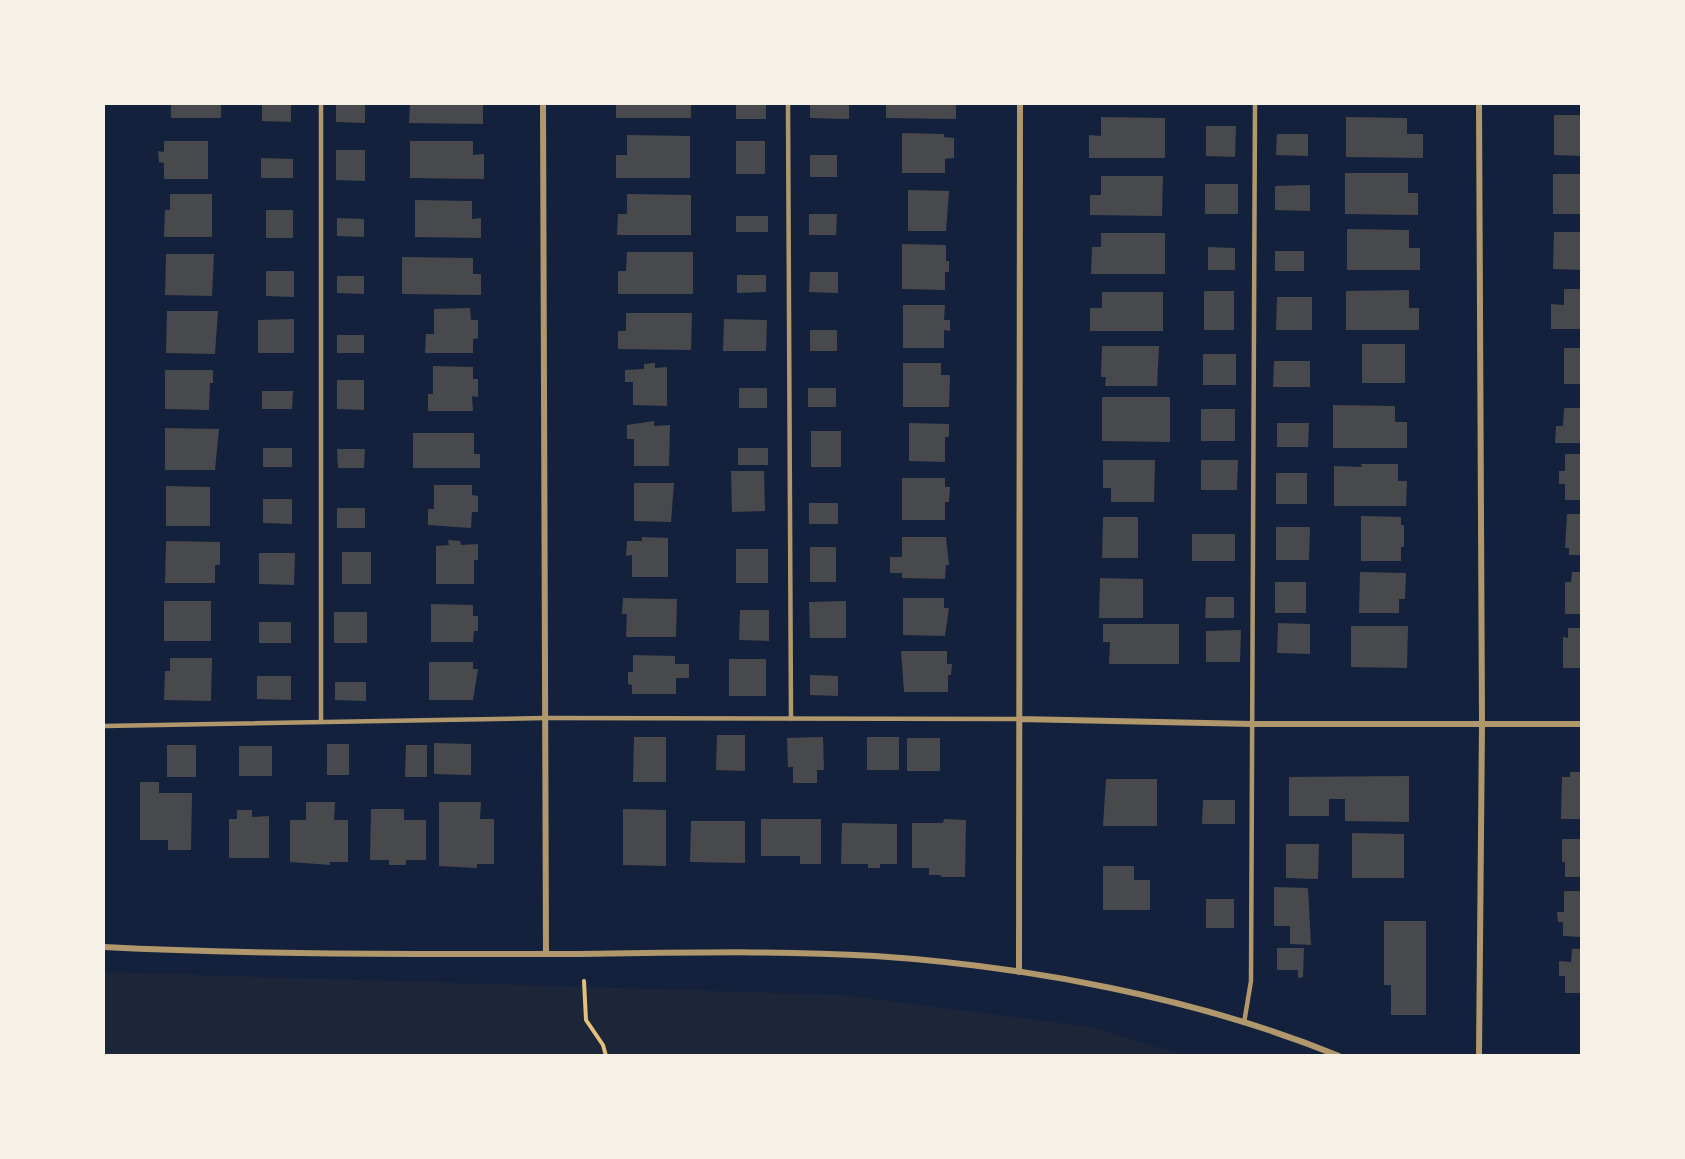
<svg xmlns="http://www.w3.org/2000/svg" width="1685" height="1159" font-family="Helvetica,sans-serif">
<style>
.green{fill:#1d2539}
.building{fill:#48494c}
.lines{fill:none;stroke-linecap:round;stroke-linejoin:round}
.path{stroke:#e5c07b;stroke-width:4}
.service{stroke:#b1986c;stroke-width:4.5}
.minor{stroke:#b1986c;stroke-width:6}
</style>
<rect width="100%" height="100%" fill="#14213d"/>
<path class="green" d="M104 972 842 995 1091 1027 1182 1055 104 1056Z"/>
<path class="building" d="M171 104H221V118H171Z
M262 104H291V122L262 121Z
M336 104H365V123L336 122Z
M410 104H483V124L409 123Z
M616 104H691V118H616Z
M736 104H766V119H736Z
M810 104 849 105V119L810 118Z
M886 104H956V119L886 118Z
M1554 115H1582V156L1554 155Z
M1101 117 1165 118V158H1089V135L1101 136Z
M1346 117 1407 118V134H1423V158L1346 157Z
M1206 126H1236L1235 157 1206 156Z
M902 133 944 134V137L954 138V158L945 159V173H902Z
M1277 134H1308V156L1276 155Z
M627 135 690 136V178H616V155H627Z
M164 141H208V179H164V163L159 162 158 151 164 152Z
M410 141H473V155L484 154V179L410 178Z
M736 141H765V174H736Z
M336 150H365V181L336 180Z
M810 155H837V177H810Z
M261 158 293 159V178H261Z
M1345 173H1408V193H1418V215L1345 214Z
M1553 174H1582V214H1553Z
M1101 176H1163L1162 216 1090 215V195H1101Z
M1205 184H1238V214H1205Z
M1310 185V211L1275 210V186Z
M908 190 949 191 946 231H908Z
M170 194H212V237H164L165 210H170Z
M627 194 691 195V235H617L618 214H627Z
M415 200 472 201V219L481 218V238L415 237Z
M266 210H293V238H266Z
M809 214H837L836 235H809Z
M736 216H768V232H736Z
M337 218 364 219V237L337 236Z
M1347 229 1409 230V248H1420V270H1347Z
M1554 232H1582V270L1553 269Z
M1101 233H1165V274H1091L1092 247H1101Z
M902 244 946 245V261H949V272H945V290L902 289Z
M1208 247 1235 248V270H1208Z
M1275 251H1304V271H1275Z
M627 252H693V294H618V271H626Z
M166 254H214L212 296 165 295Z
M402 257 473 258V274H481V295L402 294Z
M266 271H294V297L266 296Z
M810 272H838V293L809 292Z
M737 275H766V292L737 293Z
M337 276H364V294L337 293Z
M1564 289H1582V329H1551V304L1564 305Z
M1409 290V308H1419V330H1346V291Z
M1204 291H1234V330H1204Z
M1102 292H1163V331H1090V308H1102Z
M1277 297H1312V330H1276Z
M903 305H945L944 320H950V331L944 330V348H903Z
M470 308 471 320H478V338L473 339V353H425L426 334H434V309Z
M167 311H218L215 354 166 353Z
M626 313H692L691 350 618 349V331H626Z
M294 319V353H258V320Z
M724 319 767 320 766 351H723Z
M810 330H837V351H810Z
M337 335H364V353H337Z
M1362 344H1405V383H1362Z
M1102 346H1159L1157 386H1105L1106 377H1101Z
M1564 348H1582V384H1564Z
M1203 354H1236V385H1203Z
M1274 361H1310V387H1273Z
M655 363V368L667 367V406L633 405V382H625V370L644 369V364Z
M903 363H941V375H950L949 407H903Z
M433 366 473 367V379H478V397L472 396 473 411H428V394H433Z
M165 370H213V383H210L209 410 165 409Z
M337 380H364V410L337 409Z
M739 388H767V408H739Z
M808 388H836V407H808Z
M262 391H293L292 409H262Z
M1102 397H1170V442L1102 441Z
M1333 405 1395 406V422H1407V448H1333Z
M1564 408H1582V443H1555L1556 426H1563Z
M1201 409H1235V441H1201Z
M654 421V426L670 425 669 466H634V439H627V425Z
M909 423 949 424V437H945V462L909 461Z
M1277 423H1309L1308 447H1277Z
M165 428 219 429 215 470H165Z
M811 431H841V467H811Z
M413 433H474V454H480V468H413Z
M263 448H292V467H263Z
M738 448H768V465H738Z
M337 449H365L364 468H338Z
M1565 454H1582V500H1565V484H1559V471H1565Z
M1103 460H1155L1154 502H1111V488H1103Z
M1201 460H1238L1237 490H1201Z
M1361 464H1398V481H1407L1406 506H1334V466L1362 467Z
M731 471H764L765 511 732 512Z
M1276 473H1307V504H1276Z
M902 478H945V487H950L949 502H945V520H902Z
M634 483H674L671 522 634 521Z
M434 485H472V495L478 496V512H472L471 528 428 525V509H434Z
M166 486 210 487V526H166Z
M263 499H292V524L263 523Z
M809 503H838V524H809Z
M337 508H365V528H337Z
M1567 514H1582V555H1569V548H1565Z
M1361 516 1401 517V525H1404V547H1401V561H1361Z
M1103 517H1138V558H1102Z
M1276 527H1310L1309 560H1276Z
M1192 534H1235V561H1192Z
M642 537 668 538V577H632V555L626 556 627 541H642Z
M902 537H946L949 565H946L945 579 902 578V573H890V557H902Z
M448 540 460 541 461 545 478 544V560H474V584H436V546L449 545Z
M166 541 220 542V565H215V583H165Z
M810 547H836V582H810Z
M736 549H768V583H736Z
M342 552H371V584H342Z
M259 553H295L294 585 259 584Z
M1360 572 1406 573 1405 599H1399V613H1359Z
M1572 572H1582V614H1565V582H1571Z
M1100 578 1143 579V618H1099Z
M1275 582H1306V613H1275Z
M1206 597H1234V618H1205Z
M623 598 677 599 676 637H626L627 614H622Z
M903 598H944V608H949L945 636 903 635Z
M164 601H211V641H164Z
M846 601V638H810L809 602Z
M431 604 473 605V616H478V631H474L473 642H431Z
M740 610H769V641L739 640Z
M334 612H367V643H334Z
M259 622H291V643H259Z
M1278 623 1310 624V654L1277 653Z
M1103 624H1179V664H1109L1110 642H1103Z
M1351 626H1408L1407 668 1351 667Z
M1568 628H1582V668H1563V637L1568 638Z
M1241 630 1240 662H1206V631Z
M901 651H947V664H952L951 675H948V692H904Z
M633 655 675 656V664H689V678H676V694H632V685L628 684V672H633Z
M170 658H212L211 701 164 700 165 671H170Z
M729 659H766V696H729Z
M429 662H473V669H478L473 700H429Z
M810 675 838 676V696L810 695Z
M257 676H291V700L257 699Z
M335 682H366V701L335 700Z
M717 735H745V771L716 770Z
M634 737H666V782H633Z
M823 737 824 770H817V783H793V767H788L787 738Z
M867 737H899V770H867Z
M907 738H940V771H907Z
M434 743 471 744V775L434 774Z
M327 744H349V775H327Z
M167 745H196V777H167Z
M406 745H427V777H405Z
M239 746H272V776H239Z
M1570 772H1582V819H1561L1562 777H1570Z
M1409 776V822L1345 821V799H1329V816H1289V777Z
M1106 779H1157V826H1103Z
M140 782H159V793H192L191 850H168V840H140Z
M1203 800H1235V824H1202Z
M306 802H335L334 820H348V862H330V865L290 862V820H306Z
M439 802H481L480 819H494V864H477V868L439 866Z
M371 809H404V820H426V860H406V865H389V860H370Z
M623 809 666 810V866L623 865Z
M237 810H252V817L269 816V858H229V819H237Z
M761 819H821V864H800V856H761Z
M944 819 966 820 965 877H941V875H929V868H912V823H943Z
M691 821H745V863L690 862Z
M842 823 897 824V864H880V868H868V864H841Z
M1352 833 1404 834V878H1352Z
M1562 839H1582V877H1565V862H1562Z
M1286 844H1319L1318 879 1286 878Z
M1103 866H1134V880H1150V910H1103Z
M1274 887 1308 888 1311 945 1290 944V926H1274Z
M1564 891H1582V937L1563 936V922H1558L1557 912H1564Z
M1206 899H1234V928H1206Z
M1384 921H1426V1015H1391V985H1384Z
M1277 948H1304L1303 977 1298 978V970H1277Z
M1572 949H1582V993H1565V976H1559V961L1571 962Z"/>
<g class="lines">
<path class="path" d="M584 981 586 1020 603 1045 606 1056"/>
<path class="service" d="M788 104 791 719
M321 722V104
M104 726 546 718 1020 719
M1244 1023 1251 981 1255 104"/>
<path class="minor" d="M543 104 546 954
M1479 104 1482 724 1479 1056
M1020 719 1252 724H1582
M104 947C260 955 417 954 574 954 674 953 775 950 875 956 1027 966 1197 998 1339 1056
M1019 972 1020 104"/>
</g>
<rect width="1685" height="1159" fill="none" stroke="#f6f1e7" stroke-width="210"/>
</svg>
